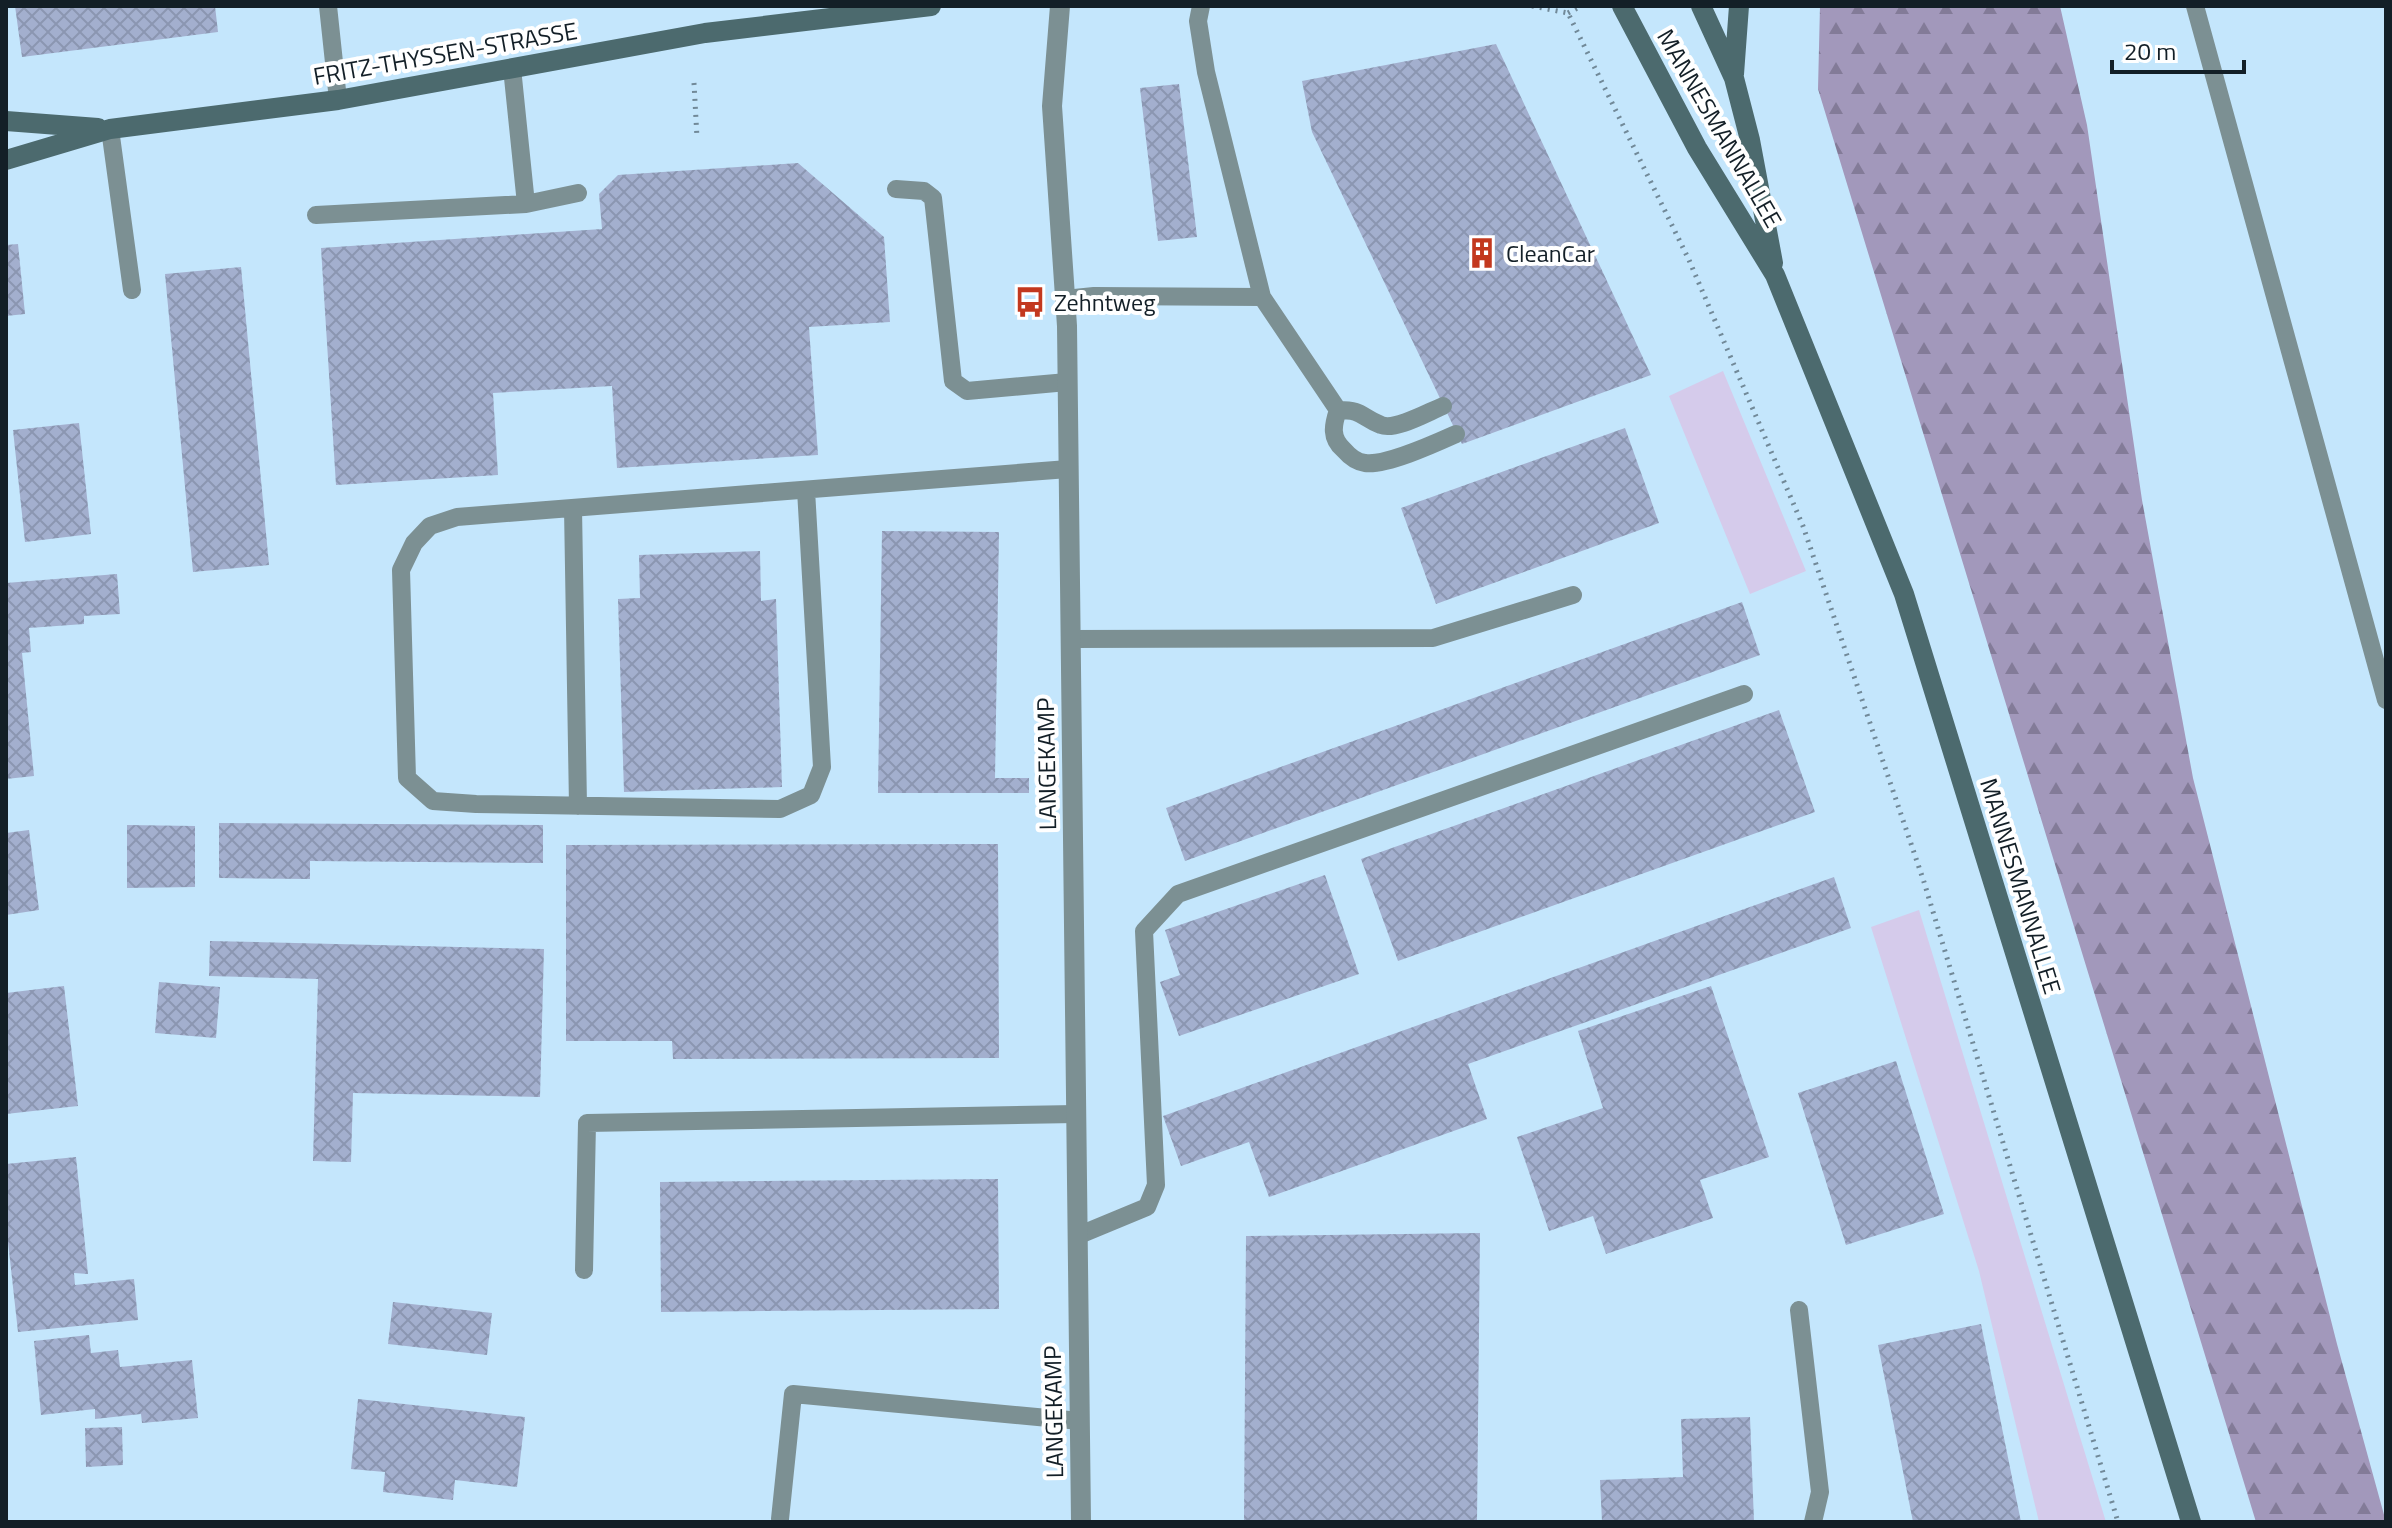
<svg xmlns="http://www.w3.org/2000/svg" width="2392" height="1528" font-family="'Titillium Web',sans-serif">
<style>
.grass{fill:#d5cbeb}
.forest{fill:url(#forest-firs)}
.building{fill:url(#building-cross-hatch)}
.lines{fill:none;stroke-linecap:round;stroke-linejoin:round}
.path{stroke:#718998;stroke-width:5;stroke-dasharray:2 6;stroke-linecap:butt}
.lane{stroke:#7c9093;stroke-width:18}
.street{stroke:#7c9093;stroke-width:20}
.secondary{stroke:#4c6a6e;stroke-width:20}
.labels{text-anchor:middle;dominant-baseline:central;stroke-width:8;stroke-linejoin:round;paint-order:stroke}
.street-label{font-size:24px;fill:#131f27;stroke:#fff}
.poi-label{font-size:24px;fill:#131f27;stroke:#fff;text-anchor:start}
</style>
<defs>
<pattern id="forest-firs" width="22" height="20" patternUnits="userSpaceOnUse" patternTransform="scale(2)"><rect width="22" height="20" fill="#a298bb"/><path d="M5 1l3.5 6h-7zM16 11l3.5 6h-7z" fill="#837b98"/></pattern>
<pattern id="building-cross-hatch" width="8" height="8" patternUnits="userSpaceOnUse" patternTransform="scale(2)"><rect width="8" height="8" fill="#a3afce"/><path d="M0 0l8 8M0 8l8-8" fill="none" stroke="#8b96b1"/></pattern>
</defs>
<rect width="100%" height="100%" fill="#c4e6fc"/>
<path class="grass" d="M1723 371 1806 571 1750 594 1669 396Z
M1919 910 2106 1522H2039L1979 1271 1871 927Z"/>
<path class="forest" d="M1820 6H2060L2087 125 2142 500 2193 778 2337 1344 2386 1522H2256L1818 89Z"/>
<path class="building" d="M15 6H215L218 32 22 57Z
M1496 44 1651 375 1462 444 1312 132 1302 81Z
M1179 84 1197 237 1158 241 1140 88Z
M798 163 884 237 890 322 809 327 818 455 617 468 612 386 493 393 498 475 336 485 321 248 602 229 599 194 618 175Z
M18 244 25 314 6 316V245Z
M241 267 269 565 193 572 165 274Z
M79 423 91 534 25 542 13 430Z
M1625 428 1659 523 1436 604 1401 508Z
M882 531 999 532 995 778H1029V793H878Z
M760 551 761 601 776 599 782 787 624 792 618 599 640 598 639 555Z
M117 574 120 614 84 616V624L29 628 31 652 22 653 34 776 6 779V583Z
M1742 602 1760 655 1185 861 1166 808Z
M1779 710 1815 812 1398 961 1361 859Z
M219 823 543 825V863L310 861V879L219 878Z
M127 825 195 826V887L127 888Z
M29 830 39 910 6 915V833Z
M998 844 999 1058 673 1059 672 1041H566V845Z
M1325 875 1359 974 1179 1036 1160 982 1180 975 1165 930Z
M1834 877 1851 928 1468 1064 1487 1119 1269 1197 1249 1142 1181 1166 1163 1116Z
M210 941 544 949 540 1097 353 1093 351 1162 313 1161 318 979 209 976Z
M159 982 220 987 216 1038 155 1033Z
M64 986 78 1106 6 1114V993Z
M1711 986 1769 1157 1700 1180 1713 1218 1606 1254 1593 1216 1549 1231 1517 1137 1603 1108 1578 1031Z
M1896 1061 1944 1214 1846 1245 1798 1093Z
M76 1157 88 1274 74 1273 75 1285 134 1279 138 1320 18 1332 6 1224V1164Z
M998 1179 999 1309 661 1312 660 1182Z
M1480 1233 1477 1522H1244L1246 1236Z
M393 1302 492 1313 487 1355 388 1344Z
M1981 1324 2021 1522H1913L1878 1345Z
M89 1335 91 1353 118 1350 120 1367 192 1360 198 1418 142 1423 141 1414 95 1419V1409L41 1415 34 1341Z
M358 1399 525 1417 517 1487 455 1480 453 1500 383 1492 385 1472 351 1469Z
M1750 1417 1754 1522H1602L1600 1480 1683 1477 1681 1419Z
M122 1427 123 1465 86 1467 85 1428Z"/>
<g class="lines">
<path class="path" d="M1532 6 1568 13 1689 260 1803 526 1924 882 2118 1522
M1568 13 1581 6
M694 83 697 138"/>
<path class="lane" d="M328 6 338 100
M1201 6 1198 21 1206 72 1262 297 1338 410
M2195 6 2386 700
M512 68 526 204
M110 129 132 290
M896 189 924 191 933 198 953 381 967 391 1067 382
M316 215 526 204 578 193
M1065 299 1094 296 1262 297
M1338 410C1333 425 1330 438 1344 450 1350 457 1356 462 1365 463 1386 466 1436 443 1456 434
M1338 410C1364 410 1360 417 1381 425 1395 431 1428 412 1443 406
M806 490 822 767 811 795 780 809 476 804 433 801 407 778 401 570 414 543 430 526 457 517 1068 469
M573 508 578 806
M1070 639 1433 638 1573 595
M1077 1236 1147 1207 1156 1185 1144 931 1178 894 1744 694
M584 1270 587 1123 1076 1114
M1799 1310 1820 1492 1813 1522
M780 1519 793 1394 1080 1421"/>
<path class="street" d="M1060 6 1052 106 1067 326 1081 1522"/>
<path class="secondary" d="M1622 6 1697 148 1775 275 1904 594 2191 1522
M1701 6 1734 78 1750 140 1773 263
M1734 74 1739 6
M6 121 98 128
M6 160 110 129 338 100 705 33 931 6"/>
</g>
<defs>
<symbol id="building-bare" viewBox="-9 -9 18 18"><path d="M-4-6H4V6H1V3H-1V6H-4ZM-2.5-4.3h1.7v1.8h-1.7ZM.8-4.3h1.7v1.8H.8ZM-2.5-1h1.7V.8h-1.7ZM.8-1h1.7V.8H.8Z" fill="#c3381e" stroke="#fff" stroke-width="2.5" paint-order="stroke"/></symbol>
<symbol id="bus-bare" viewBox="-9 -9 18 18"><path d="M-5-6H5V4H4V6H2V4H-2V6H-4V4H-5ZM-3.5-4V0h7V-4ZM-3.5 1.2v1.5H-2V1.2ZM2 1.2v1.5H3.5V1.2Z" fill="#c3381e" stroke="#fff" stroke-width="2.5" paint-order="stroke"/></symbol>
</defs>
<g fill-rule="evenodd">
<use href="#building-bare" x="1460" y="231" width="44" height="44"/>
<use href="#bus-bare" x="1008" y="280" width="44" height="44"/>
</g>
<g class="labels">
<g class="street-label">
<text transform="translate(445 53) rotate(-10)">FRITZ-THYSSEN-STRASSE</text>
<text transform="translate(1720 128) rotate(60)">MANNESMANNALLEE</text>
<text transform="translate(1046 764) rotate(-91)">LANGEKAMP</text>
<text transform="translate(2021 886) rotate(73)">MANNESMANNALLEE</text>
<text transform="translate(1053 1412) rotate(-91)">LANGEKAMP</text>
</g>
<g class="poi-label">
<text x="1506" y="253">CleanCar</text>
<text x="1054" y="302">Zehntweg</text>
</g>
</g>
<rect width="2392" height="1528" fill="none" stroke="#131f27" stroke-width="16"/>
<path d="M2112 60v12h132v-12" fill="none" stroke="#131f27" stroke-width="4"/>
<text x="2124" y="60" font-size="24" fill="#131f27" stroke="#ffffff" stroke-width="6" paint-order="stroke">20 m</text>
</svg>
